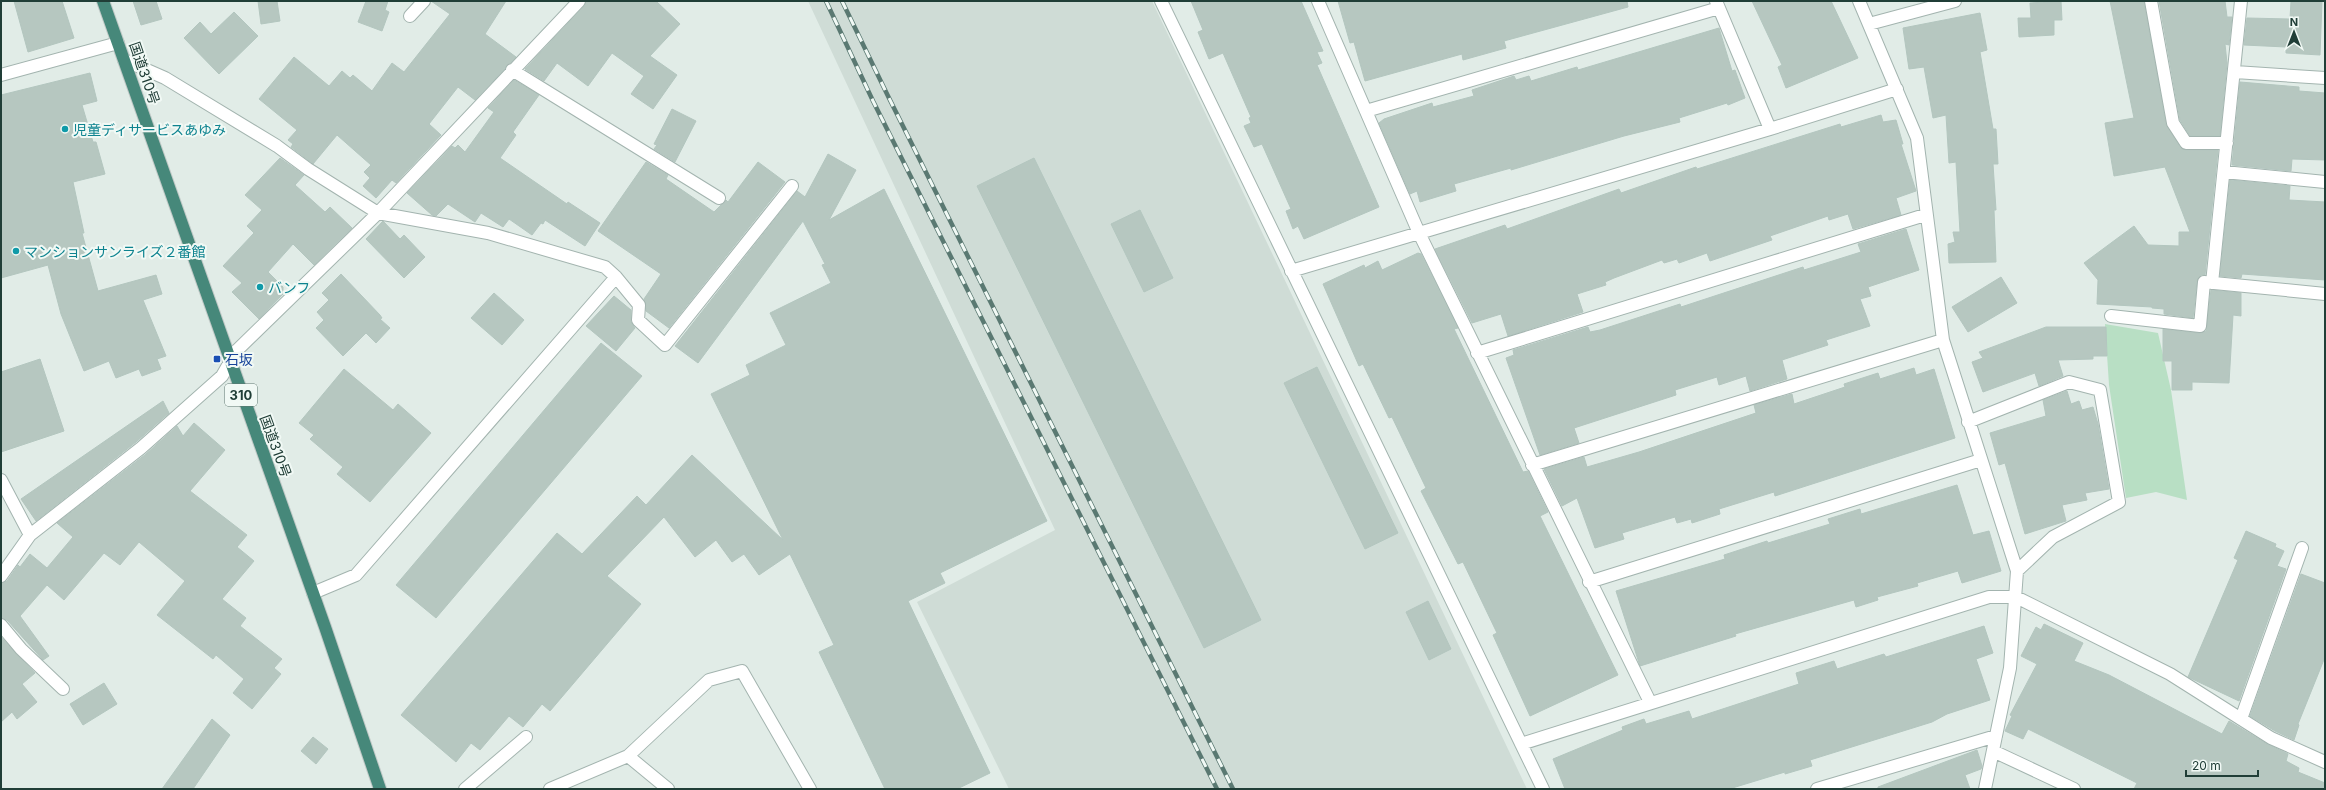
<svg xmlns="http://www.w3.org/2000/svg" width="2326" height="790" font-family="Inter,'Noto Sans JP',sans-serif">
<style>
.built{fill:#cfdcd6}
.green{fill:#b8dfc4}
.building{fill:#b6c7c0;stroke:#b3c6bf}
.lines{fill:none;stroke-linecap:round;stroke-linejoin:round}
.minor-casing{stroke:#a3b4af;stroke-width:14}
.trunk-casing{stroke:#c1c9c7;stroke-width:14}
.minor{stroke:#fff;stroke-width:12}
.trunk{stroke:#46887a;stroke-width:12}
.rail-casing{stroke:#5a7972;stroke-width:4.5}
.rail{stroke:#f1f9f5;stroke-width:3;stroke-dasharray:9;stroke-linecap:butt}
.culture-dot{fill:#0f9aa8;stroke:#f1f9f5;stroke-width:1.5}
.transit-dot{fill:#1a4fb4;stroke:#f1f9f5;stroke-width:1.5}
.labels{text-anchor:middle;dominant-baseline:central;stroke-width:4;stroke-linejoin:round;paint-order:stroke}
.shield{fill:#f1f9f5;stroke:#5f7670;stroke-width:1}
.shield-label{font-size:13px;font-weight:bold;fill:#203e37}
.street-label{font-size:14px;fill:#203e37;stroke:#f1f9f5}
.culture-label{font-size:14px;fill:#0d838f;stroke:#f1f9f5;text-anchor:start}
.transit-label{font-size:14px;fill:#164399;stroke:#f1f9f5;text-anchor:start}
</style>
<rect width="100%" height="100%" fill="#e1ece7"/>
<path class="built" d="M808 1H1152L1527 789H1009L917 602 1055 530Z"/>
<path class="green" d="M2105 324 2158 333 2171 390 2187 500 2156 492 2126 498 2109 385Z"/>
<path class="building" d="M14 1H62L74 38 28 52Z
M133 1H156L162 19 141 25Z
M258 1H277L280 21 261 24Z
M366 1H388L385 10 389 12 382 31 358 22Z
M431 1H506L485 34 516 57 475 100 458 87 429 124 441 135 396 183 392 180 376 198 363 186 370 178 364 172 371 165 337 135 313 164 291 147 293 144 288 140 297 130 259 99 294 57 329 86 342 71 350 78 353 75 372 91 392 63 404 72 450 14Z
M586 1H656L680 24 650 56 677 75 653 109 631 94 644 76 612 53 588 86 557 63 544 81 525 69 584 6Z
M1191 1H1301L1323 51 1317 52 1322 63 1317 65 1379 207 1304 239 1298 226 1293 229 1286 211 1291 209 1262 144 1254 147 1244 126 1251 123 1249 118 1251 117 1223 53 1209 59 1198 32 1203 30Z
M1338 1H1627L1628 7 1504 41 1506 48 1463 60 1462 54 1365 81 1354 42 1350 43Z
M1752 1H1831L1858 58 1786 88 1778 67 1782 65Z
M2061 1 2062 20H2054V35L2019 37 2018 18H2031L2030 3Z
M2110 1H2144L2166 124 2180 147 2186 150H2218L2205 275H2201L2197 281 2193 318 2164 314V309L2152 308V307L2097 304 2098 280 2084 263 2134 226 2148 245 2179 246V232H2190L2165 167 2114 176 2105 123 2134 118Z
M2159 1H2225L2227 17H2232L2229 45 2225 44 2227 63 2220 136H2190L2180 120Z
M2291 1H2322L2320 55 2286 53V47L2244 45 2247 18 2290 19Z
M234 12 258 36 219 74 184 38 200 22 211 34Z
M1980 13 1987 50 1980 52 1993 129H1996L1998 164H1993L1996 210H1994L1996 262 1949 263 1948 244 1955 242 1953 232H1960L1956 162 1949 163 1946 115 1933 118 1924 67 1909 69 1903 28Z
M1719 28 1732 71 1735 70 1745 98 1728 105 1727 103 1679 118 1680 122 1624 136 1511 170V168L1454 184 1456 191 1420 202 1417 191 1410 194 1379 123 1384 119 1432 103 1433 107 1474 96 1472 90 1514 76 1516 80 1529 76 1531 81 1577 67 1578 70Z
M90 73 97 101 82 105 93 142H96L105 174 73 182 84 233H82L98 291 156 275 162 294 143 300 166 356 157 359 161 369 142 376 139 369 116 378 109 361 84 371 61 314 48 265 1 278V95Z
M514 80 539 95 513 132 516 135 500 158 567 204 568 202 600 223 585 246 545 220 543 224 541 223 532 235 509 219 503 227 481 213 475 222 448 204 436 216 432 215 407 193 452 146 455 148 458 145 465 152 494 112 488 108Z
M2240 82 2299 87V91L2325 93V160L2292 159 2291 171 2232 165Z
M672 109 696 121 675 162 654 149 657 145 654 144Z
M1881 115 1883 122 1896 120 1903 144H1901L1916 191 1896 198 1901 215 1853 229 1848 214 1829 220 1828 216 1770 236 1772 240 1710 261 1707 253 1679 263 1677 259 1664 263 1662 260 1614 278 1605 282 1606 285 1577 294 1583 312 1508 336 1501 314 1472 323 1435 249 1505 225 1507 229 1619 189 1621 193 1696 167 1697 169 1840 124 1841 127Z
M828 154 856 170 829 220 884 189 1047 521 940 573 945 583 908 601 990 773 957 789H885L819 652 834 645 790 554 759 575 744 554 732 562 716 540 695 557 664 517 607 576 641 604 550 711 542 704 523 727 509 716 480 750 471 743 456 762 401 715 557 533 582 554 637 496 646 505 692 455 783 540 711 394 750 375 746 365 786 345 770 313 831 283 822 265 825 264 803 221 698 363 675 346 797 191 805 197Z
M280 158 304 175 295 185 325 212 330 207 352 228 314 265 293 244 268 272 283 287V294L259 319 232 292 242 283 223 266 254 233 247 226 262 210 245 195Z
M1034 158 1261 620 1204 648 977 186Z
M646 162 668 175 666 179 714 212 726 200 728 202 758 162 785 182 669 328 646 311 644 299 661 274 598 231Z
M2230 180 2290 186 2289 200 2325 202V280L2242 274 2241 278 2220 276Z
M1140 210 1173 278 1144 292 1111 224Z
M383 221 400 239 404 235 425 257 404 278 366 239Z
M1906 229 1919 270 1868 287 1871 296 1860 299 1870 326 1826 340 1828 345 1782 360 1787 379 1750 391 1746 376 1719 385 1717 377 1675 390 1676 395 1574 428 1579 443 1540 455 1506 358 1514 355 1513 350 1588 327 1590 332 1600 330 1680 304 1681 307 1803 267 1804 270 1861 252 1858 244Z
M1418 253 1421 254 1458 328 1454 329 1523 472 1528 471 1548 512 1540 516 1618 675 1530 716 1493 635 1497 633 1463 562 1458 564 1421 491 1426 488 1392 417 1389 418 1363 364 1359 366 1323 284 1364 265 1365 268 1378 261 1382 270Z
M341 274 380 315 382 318 380 319 390 328 376 343 366 333 343 356 316 328 324 320 317 312 329 300 322 293Z
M2001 277 2017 303 1968 332 1952 307Z
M2211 290 2241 293V316L2233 315 2229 383 2192 382V390H2172V361H2163V329L2199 333 2206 331Z
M494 293 524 320 502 345 471 318Z
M614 296 631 310V322L635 328 616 351 586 326Z
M2046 327H2106L2107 356H2093V359L2058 360 2063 376 2039 386 2035 373 1983 392 1972 362 1983 358 1979 352Z
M601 343 642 376 436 618 396 585Z
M40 359 64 431 1 452V372Z
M1317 367 1398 533 1365 549 1284 383Z
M1914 368 1916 375 1934 369 1955 438 1775 496 1774 492 1719 509 1720 514 1692 523 1691 519 1677 523 1675 517 1622 533 1624 539 1595 548 1577 498 1562 506 1544 469 1584 457 1587 467 1639 452 1756 413 1754 405 1792 394 1794 404 1845 387 1844 384 1878 373 1880 379Z
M344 369 393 410 398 404 431 433 370 502 337 474 343 467 310 439 314 435 299 423Z
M2067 391 2071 404 2079 401 2082 410 2093 407 2098 424 2109 489 2085 493 2087 500 2062 505 2066 521 2025 534 2005 463 1999 465 1990 433 2046 416 2043 400Z
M163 401 169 413 136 442 36 521 21 499Z
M194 423 225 450 190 491 247 535 237 547 254 561 222 599 246 618 240 626 282 659 274 668 281 674 252 709 233 693 244 679 216 655 213 659 157 615 185 581 139 542 120 565 104 553 64 600 47 585 20 616 49 656 43 660 7 620 1 618V583L7 581 18 565 20 567 30 554 47 568 73 537 57 523 146 454 177 426 183 436Z
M1957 485 1973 535 1989 531 2001 571 1962 583 1958 571 1917 583 1918 586 1877 597 1878 600 1856 607 1854 600 1735 634 1736 636 1640 666 1616 591 1725 559 1724 555 1767 541 1768 543 1830 524 1828 519 1860 509 1861 514Z
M2246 531 2276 544 2275 547 2284 551 2277 566 2286 569 2239 701 2188 677 2238 560 2234 558Z
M2301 574 2325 583V657L2298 724 2299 725 2294 740 2275 731 2250 716Z
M1428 601 1451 649 1429 660 1406 612Z
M2044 624 2083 643 2074 661 2109 675 2222 734 2229 721 2267 744 2288 754 2286 761 2299 768 2298 772 2325 783V789H2134L2137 783 2028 729 2023 739 2005 731 2012 716 2010 715 2037 664 2021 656 2036 627 2041 630Z
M1984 626 1993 653 1976 659 1990 700 1947 714 1932 722 1810 760 1812 766 1785 774V772L1729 789H1565L1553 759 1623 730 1622 727 1644 719 1646 724 1689 711 1692 719 1799 684 1796 673 1834 661 1837 669 1884 654 1886 657Z
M1 637 35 673 22 684 37 702 17 719 12 712 1 722Z
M104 683 117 704 83 725 70 704Z
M212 719 230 735 193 789H162Z
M313 737 328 749 316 764 301 751Z
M1977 750 1982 766 1981 769 1965 775 1970 789H1878V787Z"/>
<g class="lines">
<defs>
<path id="minor" d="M1161 1 1543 789
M1318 1 1419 233 1650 702
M1716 1 1770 129
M1859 1 1917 138 1943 340 2017 571 2010 668 1985 789
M2151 1 2173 123 2186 143H2227
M410 16 424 1
M1869 24 1955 1
M124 60 165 78 277 146 308 169 378 213 488 233 605 267 616 277 639 305 638 320 665 345 792 186
M512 70 719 198
M2235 72 2325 78
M1 75 118 43
M1366 111 1719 8
M2224 172 2325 182
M1291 271 1770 129 1897 89
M2212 283 2241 1
M2111 316 2200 326 2204 282 2325 294
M1477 353 1925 215
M228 359 378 213 579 1
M1968 422 2069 382 2100 390 2119 502 2053 537 2017 571
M1532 465 1943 340
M1 480 30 535
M1 576 30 535 141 448 222 376 230 362
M1589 582 1981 460
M313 593 356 575 616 277
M1 625 21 649 63 689
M2241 719 2302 548
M1521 744 1989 597H2016L2170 674 2271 738 2325 762
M1993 751 2074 789
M628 756 668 789
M465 789 526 737
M550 789 628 756 709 680 742 671 810 789
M1817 789 1996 736"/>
<path id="trunk" d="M103 1 325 627 380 789"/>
</defs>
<use href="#minor" class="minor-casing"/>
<use href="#trunk" class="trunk-casing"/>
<use href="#minor" class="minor"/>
<use href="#trunk" class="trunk"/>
<defs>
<path id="rail" d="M826 1 873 101 1217 789
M842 1 887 94 1233 789"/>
</defs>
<use href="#rail" class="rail-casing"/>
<use href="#rail" class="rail"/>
</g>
<g class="culture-dot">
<circle cx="65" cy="129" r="4"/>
<circle cx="16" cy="251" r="4"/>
<circle cx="260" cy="287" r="4"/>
</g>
<rect class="transit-dot" x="213" y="355" width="8" height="8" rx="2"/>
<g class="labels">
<rect class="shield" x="225" y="384" width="32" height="22" rx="3"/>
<g class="shield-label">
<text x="241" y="395">310</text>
</g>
<g class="street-label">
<text transform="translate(145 73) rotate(71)">国道310号</text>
<text transform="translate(276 446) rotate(70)">国道310号</text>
</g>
<g class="culture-label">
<text x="73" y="129">児童ディサービスあゆみ</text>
<text x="24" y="251">マンションサンライズ２番館</text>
<text x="268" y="287">バンフ</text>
</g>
<g class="transit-label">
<text x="225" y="359">石坂</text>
</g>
</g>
<rect width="2326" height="790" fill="none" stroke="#203e37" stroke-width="4"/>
<g transform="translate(2294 32)" stroke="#f1f9f5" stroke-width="3" paint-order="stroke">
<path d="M0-3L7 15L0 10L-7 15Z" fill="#203e37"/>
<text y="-6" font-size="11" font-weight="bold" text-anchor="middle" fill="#203e37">N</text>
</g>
<path d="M2186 770v6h72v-6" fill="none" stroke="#203e37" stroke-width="2"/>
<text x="2192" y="770" font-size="12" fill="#203e37" stroke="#f1f9f5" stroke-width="3" paint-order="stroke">20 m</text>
</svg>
